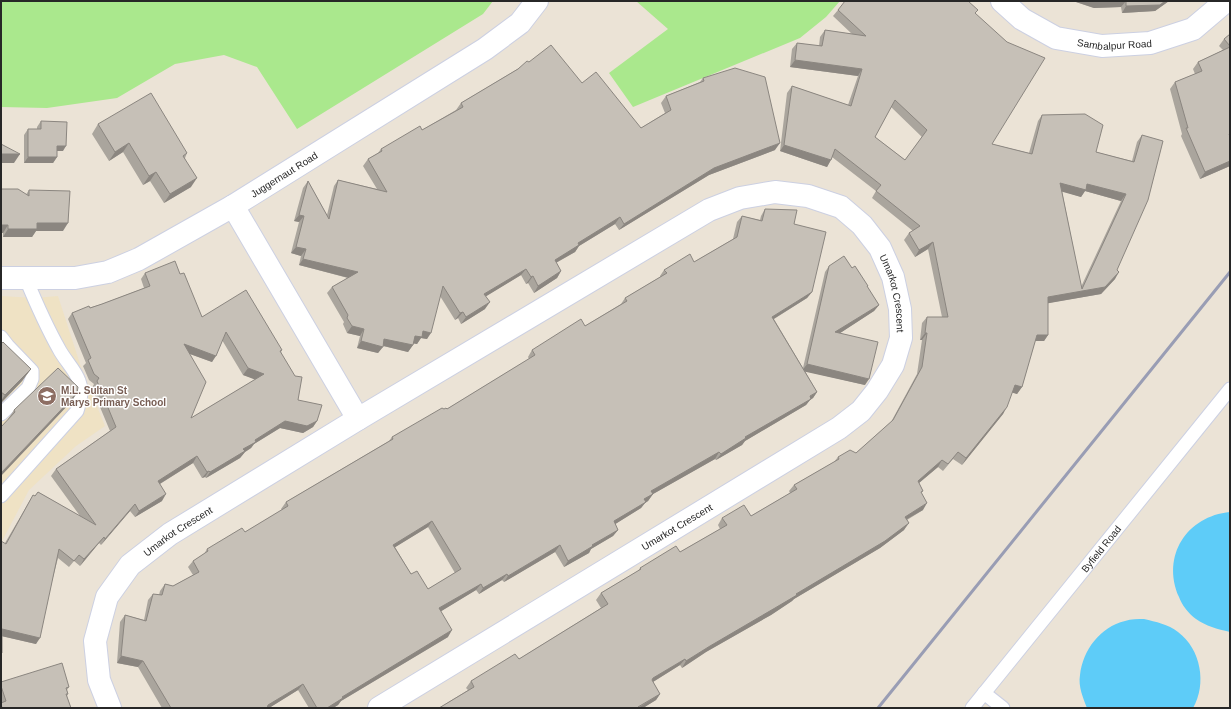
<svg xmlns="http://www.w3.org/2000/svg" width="1231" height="709" font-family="Helvetica,sans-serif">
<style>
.education{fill:#efe2c4}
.green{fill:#aae88d}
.water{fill:#5eccf8}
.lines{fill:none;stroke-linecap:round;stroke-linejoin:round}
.service-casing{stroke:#ccd0e2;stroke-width:15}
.minor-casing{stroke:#ccd0e2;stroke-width:24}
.service{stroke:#fff;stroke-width:13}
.minor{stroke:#fff;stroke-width:22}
.rail{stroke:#999db4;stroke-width:3}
.wall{fill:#aaa59d;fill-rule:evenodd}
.shaded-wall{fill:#8b8680}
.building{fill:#c6c0b7;stroke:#8b8680;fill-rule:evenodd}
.labels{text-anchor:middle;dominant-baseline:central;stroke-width:3;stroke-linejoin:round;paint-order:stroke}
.street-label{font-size:10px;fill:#272727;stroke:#fff}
.education-label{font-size:10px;font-weight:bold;fill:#785e54;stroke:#fff;text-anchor:start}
</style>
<rect width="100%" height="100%" fill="#ebe3d6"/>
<path class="education" d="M1 296 35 298 58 296 81 367 105 426 76 446 29 490 1 543Z"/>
<path class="green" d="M1 1H493L483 14 297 129 257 67 224 55 175 64 117 98 47 108 1 107Z
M636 1H840L826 17 800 38 633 107 609 73 668 29Z"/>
<path class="water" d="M1230 512V632C1217 629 1206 626 1196 619 1188 613 1182 605 1179 597 1161 556 1187 516 1230 512Z
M1144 619C1156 622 1168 624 1178 632 1201 649 1207 684 1193 708H1087C1083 698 1078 686 1080 675 1083 650 1100 627 1125 621 1131 619 1138 619 1144 619Z"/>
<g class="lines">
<defs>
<g id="service">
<path d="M1 337 8 346 32 371V379L28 388 1 414"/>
<path d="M1 496 77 411C80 401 83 391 79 381 76 371 64 359 59 349 46 326 36 303 26 279"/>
<path d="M984 693 1003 708"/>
<path id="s1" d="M972 708 1230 389"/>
</g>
<g id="minor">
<path id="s2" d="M1002 1 1022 19 1056 38 1102 46 1150 43 1193 29 1226 1"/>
<path d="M233 206 358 419"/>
<path id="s3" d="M1 278H75L108 272 139 259 233 206 485 49 520 23 537 1"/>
<path id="s4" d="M110 708 99 680 95 641 107 597 130 565 170 534 358 419 709 210 740 198 775 192 808 196 841 207 862 225 880 248 893 277 900 309 901 338 893 365 877 391 861 411 839 428 379 708"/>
</g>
</defs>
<use href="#service" class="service-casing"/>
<use href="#minor" class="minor-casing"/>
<use href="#service" class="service"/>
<use href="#minor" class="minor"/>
<path class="rail" d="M878 708 1230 272"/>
</g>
<path class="wall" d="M1073 1H1169L1155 11 1122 13 1121 7 1094 8Z
M838 10 975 14 992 144 1029 153 1038 121 1042 115 1096 152 1132 161 1137 142 1142 135 1117 270 1115 279 1101 294 1048 303V335L1044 341H1035L1022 387 1017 394 1012 392 1003 414 962 465 953 459 943 471 938 467 919 483 923 491 921 493 923 510 907 520 904 530 880 548 794 599 792 601 771 615 706 652 682 668 680 665 653 682 660 694 656 700 643 708H439L468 690 466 688 471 681 519 659 601 608 596 600 601 593 638 571 640 568 680 552 720 529 718 525 722 518 751 516 790 493 789 491 794 485 834 462 838 457 856 453 891 422 917 374 922 340H920L922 323 927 317H942L928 249 915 257 904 240 909 233 913 231 872 198 876 191 832 157 827 167 780 151 787 93 792 86 848 105 858 76 790 67 792 49 797 43 819 46 820 37 825 30 852 34 833 16ZM891 107 922 137 905 160 875 137ZM1062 191 1081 197 1085 191 1121 201 1081 287Z
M1230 34V166L1200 179 1181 136 1182 134 1170 89 1175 82 1195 74 1193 69 1198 62 1223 50 1219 46 1224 39Z
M529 62 582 83 641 128 665 113 661 103 666 96 700 82 703 78 775 150 709 175 619 230 615 224 579 246 575 252 556 263 561 271 557 278 534 293 528 283 526 284 521 275 486 296 485 309 461 324 458 318 455 320 440 296 427 339 421 338 417 344 413 343V345L408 352 383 346 378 353 357 348 360 336 347 333 343 324 344 322 327 293 332 287 348 278 299 265 301 256 291 253 299 222 294 221 303 188 308 181 327 215 334 186 338 180 377 189 363 166 368 159 378 153 381 149 422 130 456 110 461 103Z
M41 121 63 151H57V157L53 163H24V135L28 129H37V127Z
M98 124 187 153 185 158 191 187 164 203 150 181 143 185 123 152 109 161 92 134Z
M29 190 63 231H36L32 237H3V233H1Z
M765 209 794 224 812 292 807 298 774 319 803 368 825 272 829 266 852 268 867 287 879 305 874 311 840 333 865 385 805 371 817 392 813 398 810 400 806 405 745 441 742 445 716 460 715 459 653 494 648 501 645 503 641 508 615 524 618 530 613 536 591 549 589 553 564 567 555 552 504 582 502 580 479 594 476 590 441 611 448 637 341 701 338 705 333 708H309L298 690 269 708H162L138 667 117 663 120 622 125 615 144 620 148 600 153 594 159 595 160 591 165 584 173 586 193 575 188 567 193 561 204 554 207 549 245 532 282 510 281 509 286 502 389 441 392 437 444 409H447L529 359 528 357 532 350 585 326 621 304 625 298 660 277V276L664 270 694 262 733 239 737 222 742 216 760 220 761 216ZM428 527 455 573 428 589 411 574 395 547Z
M145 273 180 274 202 317 282 350 281 352 298 400 317 421 313 427 303 433 280 428 254 444 251 448 245 452 240 458 206 478 205 477 202 478 193 463 160 484 162 501 135 517 130 511 101 545 99 543 80 566 74 561 69 567 58 558 36 644 2 636 5 543 29 502 33 495 35 496 38 492 80 516 51 476 56 469 110 431 92 388 94 384 89 380 83 366 86 363 68 319 72 313 102 304 144 288 141 279ZM222 340 243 375 256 379 191 418 190 354 212 362Z
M1 341 31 369 22 381 1 403Z
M71 402 8 419 14 410Z
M1 682 69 687 67 690 68 694 67 696 71 708H1Z"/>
<path class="shaded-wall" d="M1073 1H1126L1121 7 1094 8Z
M1165 1H1169L1155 11 1122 13 1126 6Z
M795 60 862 69 858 76 790 67Z
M129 143 123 152 109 161 115 152Z
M780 143 775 150 709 175 619 230 624 224 714 168Z
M784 145 831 160 827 167 780 151Z
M57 146H66L63 151H53Z
M1 154H20L14 163H1Z
M28 157H57L53 163H24Z
M1230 161V166L1200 179 1205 172Z
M156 172 150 181 143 185 149 176Z
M197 178 191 187 164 203 170 194Z
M1060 183 1087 184 1126 194 1121 201 1085 191 1081 197 1056 190Z
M299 215 304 216 299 222 294 221Z
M620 217 615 224 579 246 575 252 550 266 555 260 578 243Z
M37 223H68L63 231H36L32 237H3L8 229Z
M1 225H8L3 233H1Z
M933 242 928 249 915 257 919 250Z
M296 247 306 249 301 256 291 253Z
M303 259 358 272 353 279 299 265Z
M526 269 521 275 480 300 484 294Z
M561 271 557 278 534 293 538 286Z
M1119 272 1115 279 1101 294 1044 304 1048 297 1105 287Z
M533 276 528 283 526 284 531 277Z
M812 292 807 298 767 323 772 317Z
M490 302 485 309 461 324 466 317Z
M879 305 874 311 831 339 835 332Z
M463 312 458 318 455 320 460 313Z
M352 326 364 329 360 336 347 333Z
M423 331 431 333 427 339 421 338 417 344 410 343 415 336Z
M925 333H927L922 340H920Z
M1037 335H1048L1044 341H1032Z
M384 339 413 345 408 352 380 345Z
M361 341 383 347 378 353 357 348Z
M184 344 216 356 212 362 179 350Z
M807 364 869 379 865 385 802 371Z
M248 368 264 374 259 381 243 375Z
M31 369 22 381 1 403V401L5 395Z
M1015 385 1022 387 1017 394 1010 392Z
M817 392 813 398 810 400 806 405 745 441 742 445 716 460 721 454 745 437Z
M77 393 71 402 1 476V473Z
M1007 407 1003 414 962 465 966 458Z
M285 421H317L313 427 303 433 280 428 254 444 251 448 245 452 240 458 206 478 210 472 243 449 255 440Z
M719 452 715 459 646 498 651 491Z
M197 456 193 463 153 488 158 481Z
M942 460 938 467 913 488 918 481Z
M209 471 205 477 202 478 207 472Z
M166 494 162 501 135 517 139 511Z
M653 494 648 501 645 503 641 508 609 528 614 521 644 499Z
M927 503 923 510 900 523 905 517Z
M135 504 130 511 101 545 105 539Z
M432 521 428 527 389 551 393 545Z
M909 523 904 530 880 548 794 599 792 601 771 615 706 652 682 668 686 661 710 646 796 594Z
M618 530 613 536 591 549 589 553 564 567 568 561 592 545Z
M104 537 99 543 80 566 84 559Z
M560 545 555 552 504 582 508 576Z
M507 574 502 580 479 594 483 588Z
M481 584 476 590 435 615 439 608Z
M2 629 40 638 36 644 1 636Z
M452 630 448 637 341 701 338 705 333 708H327L342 697Z
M121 656 143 661 138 667 117 663Z
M685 659 680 665 648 685 653 678Z
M303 684 298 690 269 708H266L268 705Z
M660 694 656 700 643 708H638Z"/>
<path class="building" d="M845 1H968L978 10 975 13 1007 42 1045 58 992 144 1032 154 1042 115 1085 114 1103 125 1096 152 1134 162 1142 135 1163 141 1148 200 1117 270 1119 272 1105 287 1048 297V335H1037L1022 387 1015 385 1007 407 966 458 958 452 948 464 942 460 918 481 923 491 921 492 927 503 905 517 909 523 885 541 796 594 797 595 775 608 710 646 686 661 685 659 653 678 652 680 660 694 638 707 639 708H610L609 707 608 708H439L474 687 471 681 515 654 519 659 608 604 601 593 641 569 640 568 676 546 680 552 727 525 722 518 744 505 751 516 797 489 794 485 839 459 838 457 850 450 856 453 893 420 922 367 927 333H925L927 317H948L933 242 919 250 909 233 920 226 876 191 881 185 835 149 831 160 784 145 792 86 851 106 862 69 795 60 797 43 822 46 825 30 866 36 838 10ZM895 100 927 130 905 160 875 137ZM1060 183 1086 190 1087 184 1126 194 1082 289Z
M1095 1H1165L1160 5 1126 6V1L1098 2Z
M1230 34V46L1224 39Z
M551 45 582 83 596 72 641 128 671 110 666 96 704 81 703 78 735 68 765 77 780 143 714 168 624 224 620 217 578 243 579 245 555 260 561 271 538 286 533 276 531 277 526 269 484 294 490 302 466 317 463 312 460 313 443 286 431 333 423 331 422 337 415 336 413 345 384 339 383 347 361 341 364 329 352 326 347 318 348 315 332 287 358 272 303 259 306 249 296 247 304 216 299 215 308 181 329 219 338 180 387 192 368 159 382 151 381 149 420 126 422 130 463 107 461 103 518 69 527 61 529 62Z
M1230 47V134H1229L1230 136V161L1205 172 1186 128H1188L1175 82 1202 71 1198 62Z
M151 93 187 153 183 156 197 178 170 194 156 172 149 176 129 143 115 152 98 124Z
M41 121 67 122 66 146H57V157H28V129H41Z
M1 144 20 154H1Z
M1 189H18L29 196V190L70 191 68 223H37V229H8V225H1Z
M765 209 797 210 794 224 826 232 812 292 772 317 817 392 810 396 811 399 745 437 746 438 721 454 719 452 651 491 653 494 644 499 646 502 614 521 618 530 592 545 593 546 568 561 560 545 508 576 507 574 483 588 481 584 439 608 452 630 342 697 343 698 327 708H317L303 684 268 705 267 708H171L143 661 121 656 125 615 146 621 153 594 162 595 165 584 173 586 199 572 193 561 208 551 207 549 242 528 245 532 288 506 286 502 393 439 392 437 442 408 444 409 446 408 447 409 535 355 532 350 581 319 585 326 627 301 625 298 667 273 664 270 690 254 694 262 737 237 742 216 762 221ZM432 521 461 569 428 589 417 571 411 574 393 545Z
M844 256 852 268 855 266 868 286H867L879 305 835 332 878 342 869 379 807 364 829 266Z
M175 261 180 274 184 273 202 317 246 290 282 350 280 351 295 376 302 377 298 400 322 405 317 421 307 426 285 421 255 440 256 442 243 449 245 451 210 472 209 471 207 472 197 456 158 481 166 494 139 511 135 504 105 539 104 537 84 559 79 555 74 561 59 549 40 638 2 629V653H1V541L6 544 33 495 35 496 38 492 96 525 56 469 116 427 97 381 99 378 94 374 88 360 91 358 72 313 89 306 90 308 102 304 150 286 145 273ZM226 332 248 368 264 374 191 418 206 382 184 344 216 356Z
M1 341 3 343V342L31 369 5 395 1 392Z
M58 368 78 387 77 393 1 473V427L15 412 14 410Z
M62 663 69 687 66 688 68 694H66L71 708H2L1 703 6 701 1 686V682Z"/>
<defs>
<symbol id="school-disc" viewBox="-11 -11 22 22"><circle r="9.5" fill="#8d6e63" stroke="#fff"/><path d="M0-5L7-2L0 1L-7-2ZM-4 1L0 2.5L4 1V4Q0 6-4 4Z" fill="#fff"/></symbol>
</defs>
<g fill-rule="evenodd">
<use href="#school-disc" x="36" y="385" width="22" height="22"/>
</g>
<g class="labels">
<g class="street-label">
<text stroke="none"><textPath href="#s2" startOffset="125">Sambalpur Road</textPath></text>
<text stroke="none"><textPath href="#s3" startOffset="309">Juggernaut Road</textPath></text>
<text stroke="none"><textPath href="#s4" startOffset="1075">Umarkot Crescent</textPath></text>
<text transform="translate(677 527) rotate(-31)">Umarkot Crescent</text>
<text stroke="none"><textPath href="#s4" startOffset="213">Umarkot Crescent</textPath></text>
<text stroke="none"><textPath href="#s1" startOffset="205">Byfield Road</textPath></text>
</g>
<g class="education-label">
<text x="61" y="390">M.L. Sultan St<tspan x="61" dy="12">Marys Primary School</tspan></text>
</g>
</g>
<rect width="1231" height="709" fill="none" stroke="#272727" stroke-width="4"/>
</svg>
